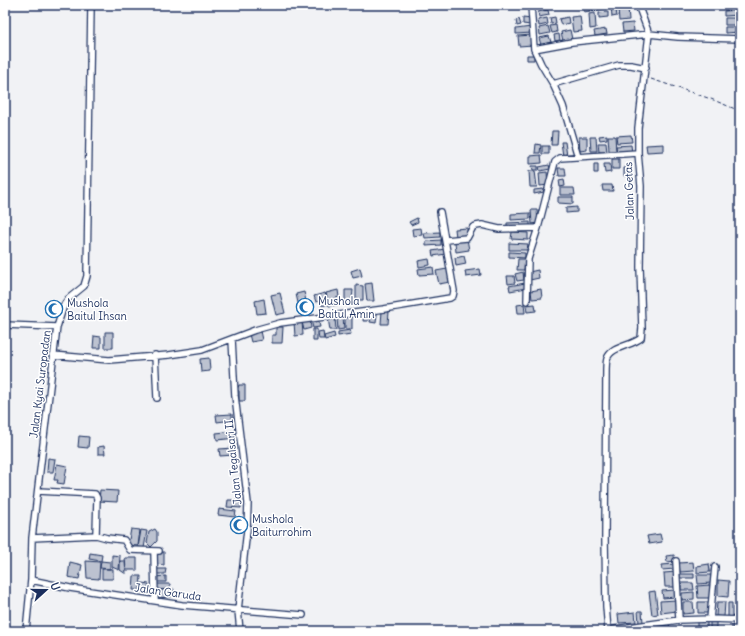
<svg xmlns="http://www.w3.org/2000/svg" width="745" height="636" font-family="Delius,sans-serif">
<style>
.building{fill:#bcc2d0;stroke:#1b2f5e}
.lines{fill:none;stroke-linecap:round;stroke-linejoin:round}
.minor-casing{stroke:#1b2f5e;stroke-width:8}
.path{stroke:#1b2f5e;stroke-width:1;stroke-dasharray:4 3;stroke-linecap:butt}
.minor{stroke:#fff;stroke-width:5.5}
.labels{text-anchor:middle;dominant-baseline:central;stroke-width:3;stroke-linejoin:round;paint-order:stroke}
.street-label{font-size:11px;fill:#1b2f5e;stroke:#fff}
.poi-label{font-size:11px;fill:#1b2f5e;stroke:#fff;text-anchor:start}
</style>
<rect width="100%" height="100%" fill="#f1f2f5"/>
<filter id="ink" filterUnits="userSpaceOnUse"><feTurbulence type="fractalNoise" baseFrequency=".025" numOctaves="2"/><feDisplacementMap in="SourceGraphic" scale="8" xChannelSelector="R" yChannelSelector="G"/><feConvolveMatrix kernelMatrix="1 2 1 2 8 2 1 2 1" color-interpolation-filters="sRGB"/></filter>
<g filter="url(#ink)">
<path class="building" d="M541 5H550V7L542 8Z
M583 5H589L590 11 584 12Z
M604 5 605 8 593 11 592 8Z
M611 5H615L617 16 612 17Z
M718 5H734L718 8Z
M628 7 629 20 619 21 618 8Z
M548 10 549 15 539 17 538 12Z
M740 10V15L724 16V11Z
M608 12V17L599 18V13Z
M595 13 596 28 590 29 589 14Z
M580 16 582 31 573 32 571 17Z
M555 17 556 23 551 24 550 18Z
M568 17 569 23 561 25 559 19Z
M523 18 531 19 530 25 523 24Z
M547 18 548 24 539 26 538 20Z
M725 18H740V25H725Z
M519 19 521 25 517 26 516 20Z
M633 23 634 31 623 32 622 24Z
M556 25 557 32 552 33 550 26Z
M548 26 550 33 540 35 539 28Z
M531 27 532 33 516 34V29Z
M725 27H740V32L725 33Z
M606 29 607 34 595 36 594 31Z
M570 30 572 39 563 41 561 32Z
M559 34 560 40 555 41 554 35Z
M532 35 533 45 519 46 518 36Z
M549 36 551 42 541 45 539 38Z
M527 55H534V60H527Z
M552 131H558L557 145H551Z
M607 135V139L600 140 599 136Z
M631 135 632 142 617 143 616 136Z
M608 136H615L616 151H609Z
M579 137H587V150L580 151Z
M590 137H596L597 151H591Z
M561 142H565L567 156H563Z
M598 143H606L607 152H599Z
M536 144 541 145 540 153H535Z
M664 144V151L647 152 646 145Z
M631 145 632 152 617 153 616 146Z
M542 146H549V154H542Z
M541 155 542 163 530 164V156Z
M612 159H619V169H612Z
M594 164H598V173H594Z
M604 164H610L611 172 605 173Z
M549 165 550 169 540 171 539 167Z
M532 166H538V170H533Z
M630 167 631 175 624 176V168Z
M558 168H565L566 176H559Z
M529 171H535L537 187H530Z
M547 172 548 185 540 186 539 173Z
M564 179 565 186 560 187 559 180Z
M602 185H612L613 191H603Z
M560 188H574L575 195H560Z
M543 189 544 192 534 194V190Z
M558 197H573V204L558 203Z
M577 207V212L566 213V208Z
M531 210H537L538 223 532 224Z
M530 213V219L511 220V214Z
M417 218 418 222 411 225 409 222Z
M530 222V227L507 228V223Z
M421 228 422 235 413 236 412 229Z
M467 228 468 236 456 237 455 229Z
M440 232V237L425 238 424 233Z
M512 232 528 233V240L511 239Z
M467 239 469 250 456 252 455 242Z
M441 240V245L426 246V241Z
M509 243 528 244 527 250H509Z
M445 249 446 254 433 256 432 251Z
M509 252 525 253V258L509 257Z
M464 256 466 264 456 266 455 258Z
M429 259 430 265 419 267 418 261Z
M518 259H525L524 270H517Z
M433 267 434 274 419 275 418 269Z
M360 268 362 276 353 278 351 271Z
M447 269 450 282 439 284 436 271Z
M480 269 481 275 466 277 465 271Z
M538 270 539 278 530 280 529 272Z
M523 272 524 280 517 281 515 274Z
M507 276H514L515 283 508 284Z
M372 283 374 301H367L365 284Z
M525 283 526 288 510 291 509 286Z
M356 285 363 286V300H356Z
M541 289 542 298 532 299 531 291Z
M338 290 339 297 336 298 337 305 329 306 326 293Z
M345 290H353L352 301H345Z
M304 292 306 301 302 302 304 311 300 312 296 294Z
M280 293 285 313 276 315 271 295Z
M325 293 329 304 322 306 320 301 316 302 314 296Z
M264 299 266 313 257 314 255 301Z
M524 304 525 313H518L517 305Z
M535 304 536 311 527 312 526 305Z
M382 311 389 312 388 324H381Z
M364 312 369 313 368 321H363Z
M372 313 377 314 376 323 370 322Z
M352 316V329H345V317Z
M343 317 344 329 338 330 337 318Z
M318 318 320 327 313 328 311 320Z
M328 318H335L336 330H330Z
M310 320 311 328 304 330 302 322Z
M302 321 303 335 295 336 294 322Z
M276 327H283L282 343H272V335H276Z
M313 329H317V341H313Z
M350 330 351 334 338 336V332Z
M260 331 262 340 251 342 249 334Z
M323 331 324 339H319L318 332Z
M105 332H113V348H105Z
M334 333 335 337 325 340 324 336Z
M94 336 101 337V348H93Z
M209 358 210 371 201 372 200 359Z
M239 385H245V401H239V391L237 390Z
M232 414V420L217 422 216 415Z
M235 431 236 438 217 440 216 433Z
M79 436 89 437 88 448 78 447Z
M104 446 105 454H98V447Z
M234 448V455L220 456 219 449Z
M48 458 55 459 53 472H47Z
M57 464 67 466 64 484 57 483 58 480H54Z
M100 490 118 491 117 502 99 501Z
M228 500H241V508L227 507Z
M219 509 236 511 235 517 218 515Z
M131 529 140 530 138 546 128 545Z
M155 529 157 532V541L151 547 147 543 149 532Z
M141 530 147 531 144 548 138 547Z
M660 534 662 542 649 544 647 536Z
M157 552H164V565L156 564Z
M90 553 102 555 101 561 89 559Z
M112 555 120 556 119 570 112 567Z
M674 555 675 561 667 562 666 556Z
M125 558H137V570H126Z
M86 561 100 562 99 579 87 578Z
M101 561 110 562V569L100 568Z
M120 561H125L126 574 120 570Z
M70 562 82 565 79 579 68 577Z
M693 562 694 571 680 572 679 563Z
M675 564V569L662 570 661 565Z
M709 564 710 572 697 573V566Z
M102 569H113V579H102Z
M154 569H166L165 574H156Z
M676 572 677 587H665L664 573Z
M680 574H694V578H680Z
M697 575H711V583L698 584Z
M134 576H141L140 590H133Z
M166 576V582H156L154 577Z
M718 580 729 581 728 597 718 596Z
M142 583 149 584 148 593 141 592Z
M681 583H693L694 590H681Z
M157 584H170V590H157Z
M710 585V598H698L697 586Z
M174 589 171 597 155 598 154 590Z
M675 590 676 597 663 598 662 591Z
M655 591 658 614 652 615 649 592Z
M694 592V599L682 600V593Z
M676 600 677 611 661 613 660 601Z
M683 602H693L694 613 683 614Z
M698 602H710V613H698Z
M717 602H725L724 617 716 616Z
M728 603H732V617H728Z
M638 611H642L643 622 639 623Z
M635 612 636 622 619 623 618 614Z
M697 621 707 622V628L697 627Z
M710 622H716V631H710Z
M669 624 671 631H658V626Z
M732 625 740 627 739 631H732Z"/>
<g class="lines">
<defs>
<path id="minor" d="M531 5 534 49 541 64 553 84 563 106 578 157
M534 49 572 42 649 34 678 37 740 39
M553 84 619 65H631L646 68
M446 240 467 238 473 227 476 226 482 225 499 229 538 228
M527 301 528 259 538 228 555 162 560 158 638 153
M5 325 57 327
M232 339 235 396 248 503 247 530 238 610 240 631
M53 355 109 360 169 355 202 350 255 330 280 323 384 309 450 298 453 296 454 291 440 212
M155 355 157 398
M38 491 95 494 97 498 96 535
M32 538 96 535 107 538 124 540 130 550 159 551
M154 551 155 600
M676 561 679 620
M31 580 70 588 182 605 303 615
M710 619 715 567
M608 630 679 620 710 619 740 620
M26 631 31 580 32 538 57 327 64 305 68 299 84 286 87 276 91 5
M608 631 606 606 605 538 606 372C606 368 606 363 607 359 611 346 632 346 641 338L642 328 640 267 641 186 638 153V128L649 34 638 5"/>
</defs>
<use href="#minor" class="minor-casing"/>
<path class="path" d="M651 79 711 99 740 111"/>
<use href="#minor" class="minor"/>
</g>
</g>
<defs>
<symbol id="mosque-ring" viewBox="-11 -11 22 22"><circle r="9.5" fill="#fff" stroke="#1f6fb2" stroke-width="1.5"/><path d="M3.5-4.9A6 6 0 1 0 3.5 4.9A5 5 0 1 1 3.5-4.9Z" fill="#1f6fb2"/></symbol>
</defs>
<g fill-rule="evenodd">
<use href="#mosque-ring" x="295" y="297" width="20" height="20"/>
<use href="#mosque-ring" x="44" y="299" width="20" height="20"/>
<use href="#mosque-ring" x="229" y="515" width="20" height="20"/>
</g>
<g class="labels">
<g class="street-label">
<text transform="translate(629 191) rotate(-92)">Jalan Getas</text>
<text transform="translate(40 384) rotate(-83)">Jalan Kyai Suropadan</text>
<text transform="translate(233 462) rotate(-96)">Jalan Tegalsari II</text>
<text transform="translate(168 592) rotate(8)">Jalan Garuda</text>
</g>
<g class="poi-label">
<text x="318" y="301">Mushola<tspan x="318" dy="13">Baitul Amin</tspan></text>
<text x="67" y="303">Mushola<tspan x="67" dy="13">Baitul Ihsan</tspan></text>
<text x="252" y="519">Mushola<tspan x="252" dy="13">Baiturrohim</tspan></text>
</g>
</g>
<rect width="745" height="636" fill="none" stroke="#fff" stroke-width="20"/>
<rect x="10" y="10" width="725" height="616" fill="none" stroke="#1b2f5e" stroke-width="1.5" filter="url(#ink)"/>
<g transform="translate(46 590) rotate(69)" stroke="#ffffff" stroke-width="3" paint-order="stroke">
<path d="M0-3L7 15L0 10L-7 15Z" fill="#1b2f5e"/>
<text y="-6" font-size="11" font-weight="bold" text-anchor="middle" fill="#1b2f5e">U</text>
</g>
</svg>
